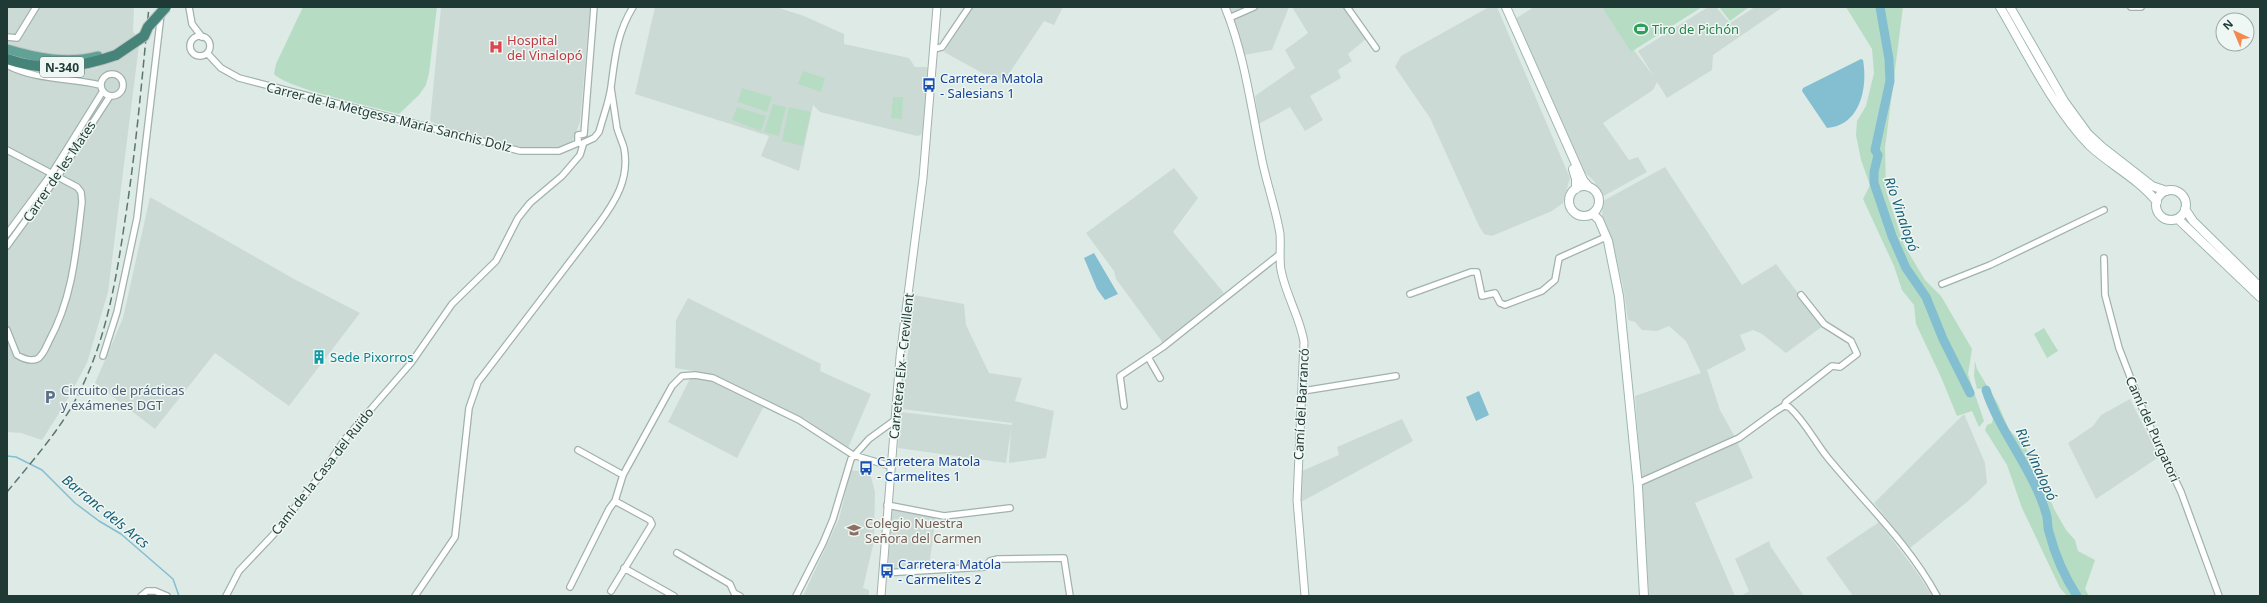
<svg xmlns="http://www.w3.org/2000/svg" width="2267" height="603" font-family="'Noto Sans',sans-serif">
<style>
.built{fill:#ccdad5}
.green{fill:#b6dcc4}
.water{fill:#84bed1}
.lines{fill:none;stroke-linecap:round;stroke-linejoin:round}
.stream{stroke:#84bed1;stroke-width:1.5}
.river{stroke:#84bed1;stroke-width:9}
.minor-casing{stroke:#a1b2ad;stroke-width:8}
.tertiary-casing{stroke:#a1b2ad;stroke-width:9}
.secondary-casing{stroke:#9db6af;stroke-width:10}
.primary-casing{stroke:#bcc4c2;stroke-width:11}
.trunk-casing{stroke:#bcc4c2;stroke-width:12}
.minor{stroke:#fff;stroke-width:5.5}
.tertiary{stroke:#fff;stroke-width:7}
.secondary{stroke:#fff;stroke-width:8}
.primary{stroke:#61a196;stroke-width:9}
.trunk{stroke:#46847a;stroke-width:10}
.rail{stroke:#597671;stroke-width:1.5;stroke-dasharray:8 4;stroke-linecap:butt}
.trunk-bridge-casing{stroke:#bcc4c2;stroke-width:12;stroke-linecap:butt}
.trunk-bridge{stroke:#46847a;stroke-width:10}
.labels{text-anchor:middle;dominant-baseline:central;stroke-width:3;stroke-linejoin:round;paint-order:stroke}
.shield{fill:#eef7f3;stroke:#5d736e;stroke-width:1}
.shield-label{font-size:12px;font-weight:bold;fill:#1f3a35}
.leisure-label{font-size:13px;fill:#27864d;stroke:#eef7f3;text-anchor:start}
.health-label{font-size:13px;fill:#be3a42;stroke:#eef7f3;text-anchor:start}
.transit-label{font-size:13px;fill:#164399;stroke:#eef7f3;text-anchor:start}
.street-label{font-size:13px;fill:#1f3a35;stroke:#eef7f3}
.culture-label{font-size:13px;fill:#0d838f;stroke:#eef7f3;text-anchor:start}
.service-label{font-size:13px;fill:#4e5e75;stroke:#eef7f3;text-anchor:start}
.education-label{font-size:13px;fill:#785e54;stroke:#eef7f3;text-anchor:start}
.water-label{font-size:14px;font-style:italic;fill:#195e76;stroke:#eef7f3}
</style>
<rect width="100%" height="100%" fill="#deeae6"/>
<path class="built" d="M7 7H134L133 32 136 35 112 51 90 58 53 59 7 47Z
M441 7H590L580 122 573 140 564 146 551 149 519 148 449 130 430 121Z
M655 7H776L804 16 844 34V44L909 58 915 67H927L930 78 926 118 921 135 917 136 820 112 813 105 799 171 761 156 769 136 635 94Z
M973 7H1063L1054 25 1044 21 1004 81 984 74 944 52Z
M1230 7H1289L1272 50 1244 55Z
M1292 7H1345L1367 38 1348 54 1352 61 1338 70 1341 78 1310 96 1323 120 1305 131 1290 107 1259 124 1255 96 1295 68 1285 50 1308 33Z
M1489 7H1497L1570 178 1563 203 1552 211 1492 236 1484 234 1479 226 1430 118 1395 67 1401 56Z
M1534 7H1602L1654 77 1638 51 1708 7H1716L1730 23 1755 7H1783L1713 55 1712 70 1667 98 1657 82 1653 90 1603 123 1629 160 1638 157 1647 172 1602 197 1594 181 1581 169 1515 19Z
M139 45 108 292 87 363 65 404 42 440 21 433 7 432V64L22 70 46 73 72 72 97 68Z
M1665 167 1742 285 1776 264 1823 326 1786 353 1762 334 1753 330 1740 335 1746 350 1707 370 1720 410 1735 437 1753 478 1695 503 1735 596H1649L1635 396 1701 373 1686 341 1669 326 1657 331 1642 330 1635 322 1628 320 1623 286 1612 240 1602 217 1603 201Z
M1174 168 1198 198 1173 232 1224 293 1163 343 1116 279 1114 271 1086 233Z
M150 197 294 279 360 313 289 406 215 353 155 429 95 383 123 318Z
M914 295 964 304 966 325 989 373 1022 378 1015 401 1054 411 1046 458 1009 463 1011 429 1006 463 898 448 901 412 1012 425V423L902 409Z
M688 298 821 364 820 371 871 394 848 448 804 418 766 402 737 458 668 422 694 371 675 368 676 320Z
M2130 399 2159 457 2096 499 2068 443 2093 426 2101 415Z
M1964 414 1985 463 1987 483 1967 502 1910 548 1874 503Z
M1402 419 1413 441 1301 502 1302 471 1339 455 1337 447Z
M851 470 870 473 875 492 874 541 863 588 869 590V596H803L839 519Z
M891 510 936 517 929 566 888 571Z
M1879 522 1916 571 1931 594 1929 596H1853L1826 558Z
M1769 541 1771 547 1804 596H1741L1749 591 1735 559Z"/>
<path class="green" d="M303 7H437L429 73 426 85 419 95 399 114C375 107 288 89 274 74L276 64Z
M1602 7H1702L1631 52Z
M1719 7H1749L1730 21Z
M1846 7H1903L1885 148 1886 191 1904 245 1925 280 1941 296 1972 349 1968 374 1984 421 1979 427 1972 411 1957 416 1941 377 1916 324 1914 305 1902 290 1894 266 1863 199 1870 185 1861 160 1856 135 1857 121 1866 106 1874 73 1872 49Z
M803 71 825 78 821 92 798 84Z
M742 88 772 97 767 112 738 102Z
M893 97H903L902 119 891 118Z
M773 104 786 107 779 136 764 132Z
M737 107 766 116 761 131 732 120Z
M789 107 811 112 803 146 782 141Z
M2044 328 2058 351 2047 358 2034 334Z
M1975 361 1977 369 1998 404 2009 430 2023 444 2035 462 2054 509 2066 530 2075 540 2078 551 2095 560 2085 589 2089 596H2067L2060 588 2022 508 2007 465 1985 430 1987 425 1992 423 1993 418 1983 388 1977 389 1974 376Z"/>
<path class="water" d="M1861 59 1863 60C1868 88 1860 126 1827 128L1802 91 1803 88Z
M1094 253 1118 294 1105 300 1097 289 1084 258Z
M1479 391 1489 415 1476 421 1466 397Z"/>
<g class="lines">
<path class="stream" d="M7 456 16 457 42 470 75 503 99 521 121 534 173 579 179 596"/>
<path class="river" d="M1880 7 1889 59 1890 81 1875 150 1878 155 1874 172V183L1892 236 1906 268 1926 297 1943 339 1970 393
M1986 390C1998 427 2024 458 2039 494 2042 501 2045 509 2047 517 2048 522 2047 527 2049 532 2055 555 2064 576 2077 596"/>
<defs>
<path id="minor" d="M189 7 192 24 202 37
M1347 7 1376 48
M2131 7H2141
M1229 18 1254 7
M190 46a10 10 0 1 1 20 0a10 10 0 1 1-20 0Z
M7 37 17 38 36 7
M934 49 942 47 969 7
M207 53 221 68 239 78 520 151H559L578 143
M7 65C35 80 70 78 100 85
M101 85a11 11 0 1 1 22 0a11 11 0 1 1-22 0Z
M584 134 594 7
M578 143V135L584 134
M581 144 594 138 599 132C603 117 609 102 611 87 615 57 617 33 633 7
M7 150 77 187 81 192 82 202C76 251 73 297 49 341 46 347 43 356 37 359 30 362 22 358 17 355L7 330
M7 234 52 173 103 91
M7 246 58 176 110 96
M2104 258 2105 295 2119 348 2146 418 2181 492 2219 596
M1942 284 1990 265 2104 210
M1410 294 1471 272H1477L1482 296 1495 293 1500 303 1505 305 1542 291 1555 280 1559 258 1606 237
M103 356 117 312 137 218 161 14
M1148 357 1160 378
M1303 391 1396 376
M1124 406 1120 376 1163 347 1280 254
M1784 406 1786 402 1832 366 1840 367 1857 354 1851 341 1824 324 1801 295
M578 450 623 475
M1638 483 1739 438 1776 411 1784 406 1789 407C1805 421 1814 441 1828 458 1865 503 1909 544 1937 596
M887 505 944 516 1010 508
M677 553 730 584 734 593 740 596
M624 568 674 596
M883 573 985 567 990 561 998 559 1064 558 1070 596
M570 587 609 509 615 501 623 475 672 386 682 376 695 375 713 378 799 420 853 455 890 466
M611 591 652 524 650 520 615 501
M141 596 147 591H155L167 596
M226 596 239 571 273 535 323 472 345 439 411 363 452 304 496 261 518 218 530 203 562 176 580 155 583 145
M415 596 455 537 469 408 478 382 598 225C615 202 630 179 624 148 622 141 619 135 617 128 615 115 613 101 611 88
M796 596 823 543 833 519 851 459 869 439 895 420"/>
<path id="tertiary" d="M1225 7C1245 56 1251 108 1262 160 1267 185 1276 209 1280 234 1281 246 1279 258 1281 270 1286 296 1300 317 1304 342L1297 500 1305 596
M881 596 900 357 923 178 937 7"/>
<path id="secondary" d="M1506 7 1583 180 1589 187
M2000 7C2026 51 2054 109 2089 145 2110 165 2139 179 2157 202
M2010 7 2064 101 2088 134 2102 147 2152 186 2167 191
M1573 169 1576 179V189
M1569 201a15 15 0 1 1 30 0a15 15 0 1 1-30 0Z
M2156 205a15 15 0 1 1 30 0a15 15 0 1 1-30 0Z
M2185 209 2193 221 2260 287
M1593 214 1599 220 1608 241 1619 296 1638 487 1644 596
M2178 219 2260 297"/>
<path id="primary" d="M7 49C37 58 67 64 98 56"/>
<path id="trunk" d="M7 59C45 72 79 68 116 55"/>
</defs>
<use href="#minor" class="minor-casing"/>
<use href="#tertiary" class="tertiary-casing"/>
<use href="#secondary" class="secondary-casing"/>
<use href="#primary" class="primary-casing"/>
<use href="#trunk" class="trunk-casing"/>
<use href="#minor" class="minor"/>
<use href="#tertiary" class="tertiary"/>
<use href="#secondary" class="secondary"/>
<use href="#primary" class="primary"/>
<use href="#trunk" class="trunk"/>
<path class="rail" d="M7 492C29 465 53 438 71 408 105 348 115 287 125 220 136 150 142 78 149 7"/>
<defs>
<path id="trunk-bridge" d="M116 55 144 36 148 27 166 7"/>
</defs>
<use href="#trunk-bridge" class="trunk-bridge-casing"/>
<use href="#trunk-bridge" class="trunk-bridge"/>
</g>
<defs>
<symbol id="stadium-bare" viewBox="-9 -9 18 18"><path d="M0-5a6.5 5 0 1 0 0 10a6.5 5 0 1 0 0-10ZM-3.5-1.8h7v3.6h-7Z" fill="#2e9e5b" stroke="#eef7f3" stroke-width="2.5" paint-order="stroke"/></symbol>
<symbol id="hospital-bare" viewBox="-9 -9 18 18"><path d="M-5-5h3v3.5h4V-5h3V5h-3V1.5h-4V5h-3Z" fill="#e0444e" stroke="#eef7f3" stroke-width="2.5" paint-order="stroke"/></symbol>
<symbol id="bus-bare" viewBox="-9 -9 18 18"><path d="M-5-6H5V4H4V6H2V4H-2V6H-4V4H-5ZM-3.5-4V0h7V-4ZM-3.5 1.2v1.5H-2V1.2ZM2 1.2v1.5H3.5V1.2Z" fill="#1a4fb4" stroke="#eef7f3" stroke-width="2.5" paint-order="stroke"/></symbol>
<symbol id="building-bare" viewBox="-9 -9 18 18"><path d="M-4-6H4V6H1V3H-1V6H-4ZM-2.5-4.3h1.7v1.8h-1.7ZM.8-4.3h1.7v1.8H.8ZM-2.5-1h1.7V.8h-1.7ZM.8-1h1.7V.8H.8Z" fill="#0f9aa8" stroke="#eef7f3" stroke-width="2.5" paint-order="stroke"/></symbol>
<symbol id="parking-bare" viewBox="-9 -9 18 18"><path d="M-3.5-5.5H1a3.5 3.5 0 0 1 0 7H-1V5.5H-3.5ZM-1-3.4V-.6H.8a1.4 1.4 0 0 0 0-2.8Z" fill="#5c6f8a" stroke="#eef7f3" stroke-width="2.5" paint-order="stroke"/></symbol>
<symbol id="school-bare" viewBox="-9 -9 18 18"><path d="M0-5L7-2L0 1L-7-2ZM-4 1L0 2.5L4 1V4Q0 6-4 4Z" fill="#8d6e63" stroke="#eef7f3" stroke-width="2.5" paint-order="stroke"/></symbol>
</defs>
<g fill-rule="evenodd">
<use href="#stadium-bare" x="1631" y="19" width="20" height="20"/>
<use href="#hospital-bare" x="486" y="37" width="20" height="20"/>
<use href="#bus-bare" x="919" y="75" width="20" height="20"/>
<use href="#building-bare" x="309" y="347" width="20" height="20"/>
<use href="#parking-bare" x="40" y="387" width="20" height="20"/>
<use href="#bus-bare" x="856" y="458" width="20" height="20"/>
<use href="#school-bare" x="844" y="520" width="20" height="20"/>
<use href="#bus-bare" x="877" y="561" width="20" height="20"/>
</g>
<g class="labels">
<rect class="shield" x="40" y="57" width="44" height="20" rx="3"/>
<g class="shield-label">
<text x="62" y="67">N-340</text>
</g>
<g class="leisure-label">
<text x="1652" y="29">Tiro de Pichón</text>
</g>
<g class="health-label">
<text x="507" y="40">Hospital<tspan x="507" dy="15">del Vinalopó</tspan></text>
</g>
<g class="transit-label">
<text x="940" y="78">Carretera Matola<tspan x="940" dy="15">- Salesians 1</tspan></text>
<text x="877" y="461">Carretera Matola<tspan x="877" dy="15">- Carmelites 1</tspan></text>
<text x="898" y="564">Carretera Matola<tspan x="898" dy="15">- Carmelites 2</tspan></text>
</g>
<g class="street-label">
<text transform="translate(389 117) rotate(14)">Carrer de la Metgessa María Sanchis Dolz</text>
<text transform="translate(59 171) rotate(-56)">Carrer de les Mates</text>
<text transform="translate(901 366) rotate(-84)">Carretera Elx - Crevillent</text>
<text transform="translate(1301 404) rotate(-87)">Camí del Barrancó</text>
<text transform="translate(2153 429) rotate(66)">Camí del Purgatori</text>
<text transform="translate(322 471) rotate(-52)">Camí de la Casa del Ruïdo</text>
</g>
<g class="culture-label">
<text x="330" y="357">Sede Pixorros</text>
</g>
<g class="service-label">
<text x="61" y="390">Circuito de prácticas<tspan x="61" dy="15">y exámenes DGT</tspan></text>
</g>
<g class="education-label">
<text x="865" y="523">Colegio Nuestra<tspan x="865" dy="15">Señora del Carmen</tspan></text>
</g>
<g class="water-label">
<text transform="translate(1902 214) rotate(71)">Río Vinalopó</text>
<text transform="translate(2037 464) rotate(65)">Riu Vinalopó</text>
<text transform="translate(106 511) rotate(39)">Barranc dels Arcs</text>
</g>
</g>
<rect width="2267" height="603" fill="none" stroke="#1f3a35" stroke-width="16"/>
<g transform="translate(2235 32) rotate(316)"><circle r="19" fill="#eef7f3" stroke="#9baba7"/>
<path d="M0-3L7 15L0 10L-7 15Z" fill="#f58851"/>
<text y="-6" font-size="11" font-weight="bold" text-anchor="middle" fill="#1f3a35">N</text>
</g>
</svg>
